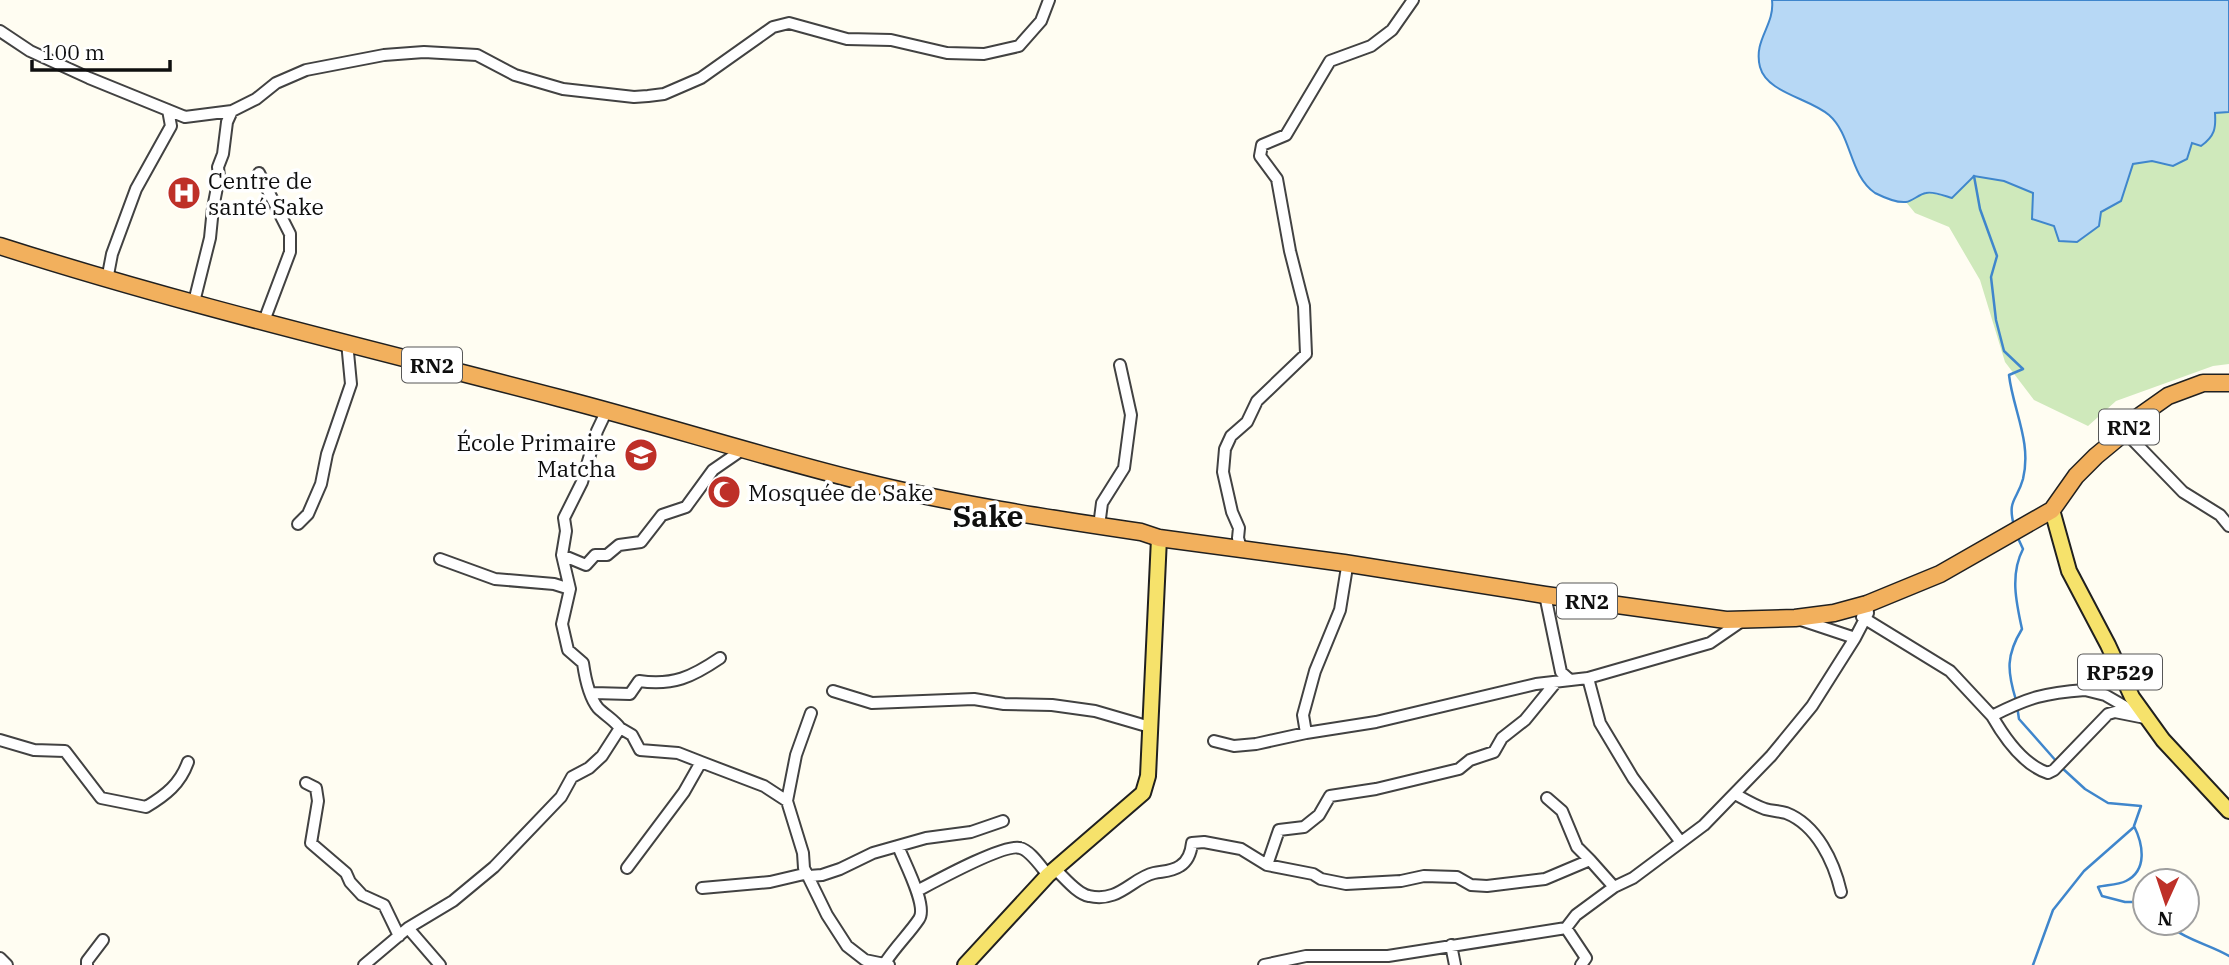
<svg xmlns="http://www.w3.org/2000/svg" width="2229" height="965" font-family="'IBM Plex Serif',serif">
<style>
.green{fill:#cfe9bb}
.water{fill:#b7d8f5;stroke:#3f86cc;stroke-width:2}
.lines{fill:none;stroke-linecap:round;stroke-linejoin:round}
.stream{stroke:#3f86cc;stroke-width:2.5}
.minor-casing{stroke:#424242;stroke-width:14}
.major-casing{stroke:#202020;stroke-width:18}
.highway-casing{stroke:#202020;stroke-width:19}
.minor{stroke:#fff;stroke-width:10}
.major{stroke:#f6e26b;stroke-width:14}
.highway{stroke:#f2b05d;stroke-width:16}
.labels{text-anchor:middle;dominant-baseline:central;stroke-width:7;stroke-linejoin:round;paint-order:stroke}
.shield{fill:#fff;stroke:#575757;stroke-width:2}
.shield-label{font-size:21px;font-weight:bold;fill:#0f0f0f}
.poi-label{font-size:23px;fill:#0f0f0f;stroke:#fff;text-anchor:start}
.district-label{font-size:30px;font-weight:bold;fill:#0f0f0f;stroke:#fff}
</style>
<rect width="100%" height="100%" fill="#fffdf2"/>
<path class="green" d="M2215 112H2229V364L2213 366 2116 401 2088 426 2034 400 2005 362 1980 280 1949 227 1915 213 1906 202 1927 192 1952 198 1974 176 2004 181 2033 193 2054 226 2077 242 2099 226 2101 212 2121 201 2133 164 2152 161 2173 166Z"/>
<path class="water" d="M1772 0H2229V112L2215 113C2216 128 2215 136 2201 146L2192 143 2187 159 2173 166 2152 161 2133 164 2121 201 2101 212 2099 226 2077 242 2059 241 2054 226 2032 219 2033 193 2004 181 1974 176 1952 198C1945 196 1933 191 1926 193 1919 194 1913 201 1906 202 1897 203 1883 197 1875 193 1849 175 1852 135 1829 115 1809 98 1767 93 1760 67 1753 39 1775 26 1772 0Z"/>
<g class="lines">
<path class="stream" d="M1974 176 1980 209 1997 256 1991 277 1996 320 2004 351 2023 369 2009 375C2013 410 2032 442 2023 479 2017 501 2007 499 2014 526
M2016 700C2007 671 2006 655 2022 629 2016 602 2010 574 2023 549L2017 536
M2017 706 2019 719 2057 762
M2061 767 2085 789 2108 803 2141 806 2134 826C2143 844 2148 870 2126 881 2118 885 2106 885 2098 887L2102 896 2125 902H2145
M2167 923C2184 940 2209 944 2229 956
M2033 965 2053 910 2084 871 2134 827"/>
<defs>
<path id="minor" d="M0 31 30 51 89 78 185 117 232 111
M259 173 290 234V252L264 321
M107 280 112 254 136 189 171 126 168 110
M194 302 210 238 213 208 219 177 218 167 223 154 227 122 232 111 256 99 276 83 306 70 384 55 424 52 477 55 515 75 563 89 634 97 648 96 664 94 701 78 773 27 789 23 847 39 891 40 947 53 984 54 1019 46 1041 21 1049 0
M2125 432 2183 492 2220 515 2229 526
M298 524 308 514 321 484 327 454 351 384 347 342
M1099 526 1102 503 1124 468 1131 415 1120 365
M1241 548 1238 538 1239 528 1232 512 1223 472 1225 449 1231 436 1247 422 1257 401 1306 354 1304 306 1290 251 1277 179 1260 156 1262 145 1286 135 1330 61 1371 46 1392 30 1413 0
M562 555 586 565 595 555H607L619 545 641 542 662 515 686 507 713 470 742 450
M440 559 495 579 554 584 570 589
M1545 595 1561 672 1570 680
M1862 617 1950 671 1992 716
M1801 620 1855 638
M1588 678 1600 723 1633 778 1680 841
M2085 690 2105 695 2145 718 2115 712 2108 714 2054 770 2048 773C2023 765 2004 737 1992 716 2029 697 2045 693 2085 690Z
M833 691 872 703 974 699 1004 704 1052 705 1095 711 1150 727
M593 693 630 694 639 681C673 686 692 677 720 658
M811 713 796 755 787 801 803 853 804 868 827 915 847 946 865 960 889 965
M620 728 632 735 640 750 678 753 701 762
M1306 733 1303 715 1315 671 1340 610 1347 567 1344 563
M0 740 34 750 65 751 101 798 146 807C166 795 180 784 188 762
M1214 741 1234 746 1256 744 1306 733 1376 722 1536 684 1588 678 1710 643 1742 621
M306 783 316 788 318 801 311 843 346 873 350 882 362 895 384 905 399 936
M1735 794C1744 799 1754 805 1765 809 1772 811 1779 811 1786 813 1817 825 1834 862 1841 892
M1547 798 1562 811 1577 847 1590 860
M1267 865 1279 830 1304 827 1319 815 1330 796 1376 789 1459 769 1470 760 1494 752 1502 738 1525 720 1556 682
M627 868 684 792 701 762 764 786 787 801
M1055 869C1064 877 1077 894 1089 896 1119 903 1132 878 1154 873 1163 871 1171 872 1180 866 1188 861 1191 853 1192 843L1204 842 1241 849 1267 865 1313 874 1321 879 1346 884 1401 881 1424 876 1457 877 1471 885 1487 886 1545 879 1590 860 1614 887
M702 888 770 882 804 874 809 876 822 875 840 869 873 853 926 838 971 832 1003 821
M917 891C934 882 1005 843 1020 848 1030 850 1041 867 1048 875
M408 928 440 965
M1566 928 1586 958 1581 965
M1451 945 1455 965
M0 958 7 965
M885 963C895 947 909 934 919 919 928 906 904 862 898 846
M87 965V961L103 940
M364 965 408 928 453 901 494 867 561 797 572 777 589 768 602 756 620 728C614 720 605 715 598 708 589 697 585 677 583 663L568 650 562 624 570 589 562 555 566 531 564 518 582 482 597 431 607 410
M1264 965 1306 956H1388L1566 928 1576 915 1614 887 1633 878 1704 825 1771 756 1812 706 1855 638 1868 613 1867 604"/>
<path id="major" d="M2052 510 2069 571 2108 645 2132 697 2163 740 2229 811
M965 965 1048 875 1143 793 1148 776 1159 538"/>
<path id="highway" d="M0 246C184 305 372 349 559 398 660 424 760 456 861 481 953 504 1047 518 1141 532L1159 538 1344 563 1545 595 1726 620 1795 618 1834 613 1867 604 1940 574 2052 510 2076 476 2096 456 2125 432 2134 420 2168 396 2203 383H2229"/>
</defs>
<use href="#minor" class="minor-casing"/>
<use href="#major" class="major-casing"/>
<use href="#highway" class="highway-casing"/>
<use href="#minor" class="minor"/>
<use href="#major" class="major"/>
<use href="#highway" class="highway"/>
</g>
<defs>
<symbol id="hospital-disc" viewBox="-11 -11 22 22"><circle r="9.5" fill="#be3028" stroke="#fff"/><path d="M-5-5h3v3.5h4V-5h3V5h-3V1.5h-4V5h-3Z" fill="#fff"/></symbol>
<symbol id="school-disc" viewBox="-11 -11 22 22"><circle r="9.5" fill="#be3028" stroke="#fff"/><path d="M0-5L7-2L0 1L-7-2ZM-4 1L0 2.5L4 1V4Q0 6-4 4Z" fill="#fff"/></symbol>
<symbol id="mosque-disc" viewBox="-11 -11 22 22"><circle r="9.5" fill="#be3028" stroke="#fff"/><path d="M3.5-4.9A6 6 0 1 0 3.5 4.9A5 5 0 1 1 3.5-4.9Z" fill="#fff"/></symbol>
</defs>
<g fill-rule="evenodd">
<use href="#hospital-disc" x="165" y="174" width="38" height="38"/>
<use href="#school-disc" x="622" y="436" width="38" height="38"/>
<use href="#mosque-disc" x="705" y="473" width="38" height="38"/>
</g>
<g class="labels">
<g class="shield">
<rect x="402" y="347.5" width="60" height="35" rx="5"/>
<rect x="2099" y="409.5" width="60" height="35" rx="5"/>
<rect x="1557" y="583.5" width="60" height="35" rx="5"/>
<rect x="2078" y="654.5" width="84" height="35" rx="5"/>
</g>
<g class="shield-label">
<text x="432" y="365">RN2</text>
<text x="2129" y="427">RN2</text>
<text x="1587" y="601">RN2</text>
<text x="2120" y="672">RP529</text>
</g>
<g class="poi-label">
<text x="208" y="180">Centre de<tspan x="208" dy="26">santé Sake</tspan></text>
<text x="616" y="442" text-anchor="end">École Primaire<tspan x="616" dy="26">Matcha</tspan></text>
<text x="748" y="492">Mosquée de Sake</text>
</g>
<g class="district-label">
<text x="988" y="515">Sake</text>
</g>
</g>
<g transform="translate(2166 902) rotate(183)"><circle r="33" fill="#ffffff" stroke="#9f9f9f" stroke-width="2"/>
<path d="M0-5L12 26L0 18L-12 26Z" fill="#be3028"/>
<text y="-10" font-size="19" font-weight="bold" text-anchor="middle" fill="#0f0f0f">N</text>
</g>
<path d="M32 60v10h138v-10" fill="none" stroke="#0f0f0f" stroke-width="3.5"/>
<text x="42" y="60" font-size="21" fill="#0f0f0f" stroke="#ffffff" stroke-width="5" paint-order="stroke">100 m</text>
</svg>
